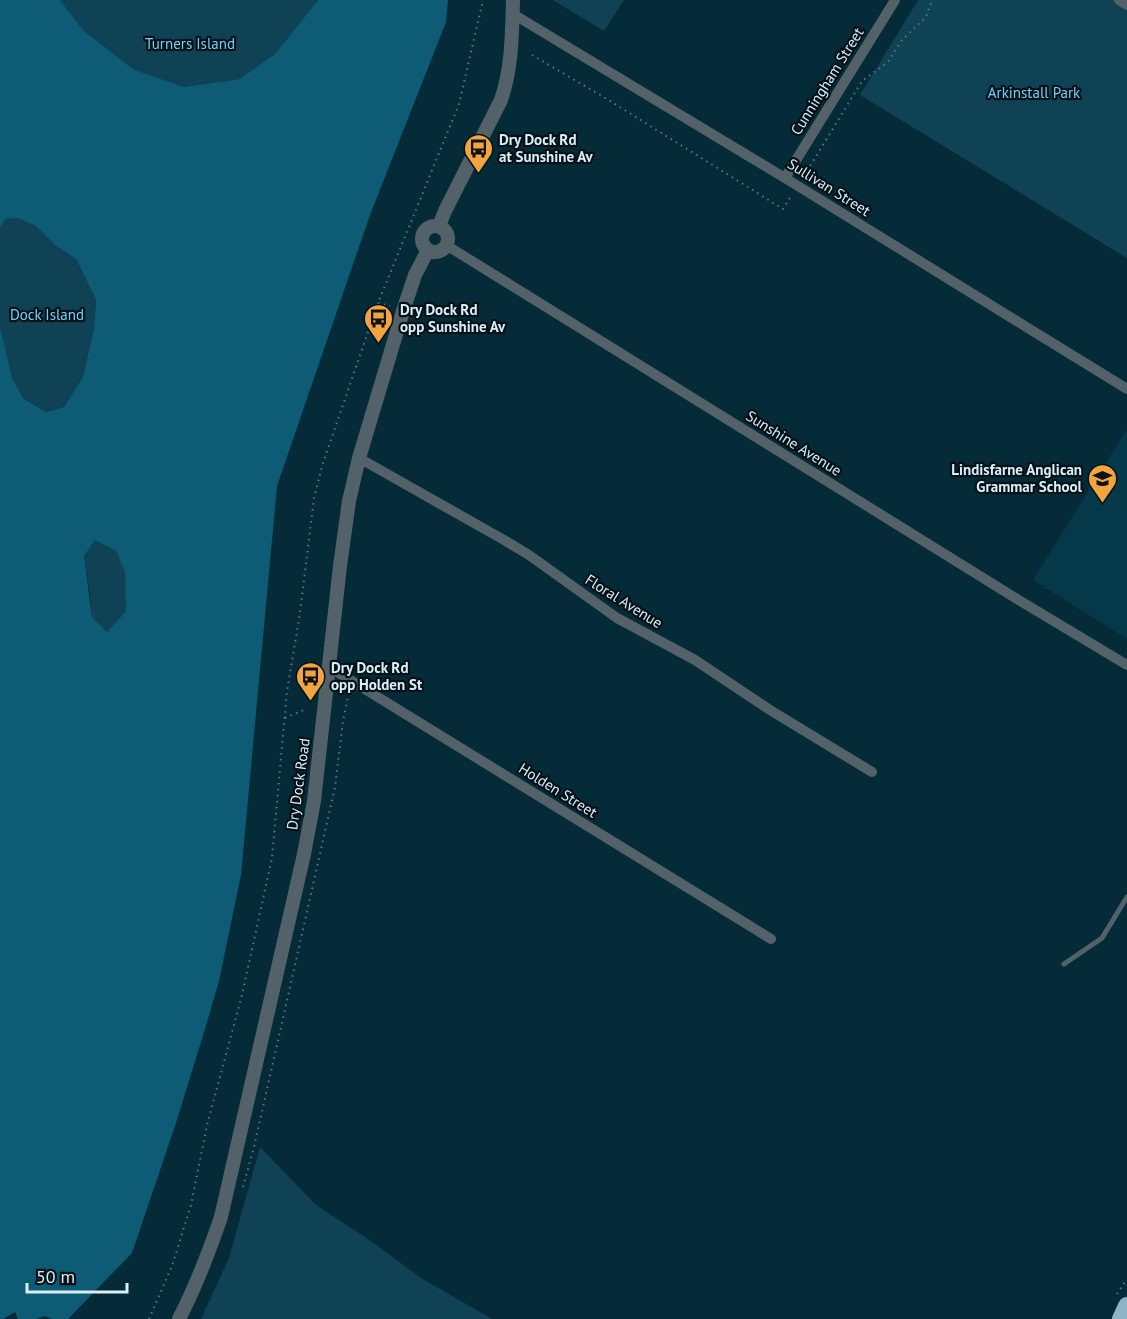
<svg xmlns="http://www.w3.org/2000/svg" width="1127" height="1319" font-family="'PT Sans',sans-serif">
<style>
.built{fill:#053849}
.green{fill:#0f4254}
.water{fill:#0d5b75;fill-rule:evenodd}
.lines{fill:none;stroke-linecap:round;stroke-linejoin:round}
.path{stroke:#587782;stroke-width:2;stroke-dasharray:1.5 4.5;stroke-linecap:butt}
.service{stroke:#536269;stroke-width:5}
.minor{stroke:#536269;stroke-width:10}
.tertiary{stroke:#536269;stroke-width:14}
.motorway{stroke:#8eb4c5;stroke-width:18}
.labels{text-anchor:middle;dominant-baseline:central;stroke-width:4.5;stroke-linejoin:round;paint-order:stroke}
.park-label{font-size:15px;fill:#6ed4fc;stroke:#041218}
.street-label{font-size:15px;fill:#daeef6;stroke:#041218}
.poi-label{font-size:15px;font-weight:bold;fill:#daeef6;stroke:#041218;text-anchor:start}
</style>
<rect width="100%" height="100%" fill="#052b39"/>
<path class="built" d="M1127 429V639L1033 580Z"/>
<path class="green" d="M60 0H318L275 54 239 79 184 87 133 69 83 30Z
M553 0H624L604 31Z
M918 0H1127V258L860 95Z
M17 218 36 226 56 246 76 259 96 300 94 328 83 377 64 407 46 412 24 399 12 378 4 347 0 327V229L5 219Z
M95 540 116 551 126 572V611L107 633 92 617 89 588 84 556Z
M260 1147 316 1205 368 1239 421 1278 492 1319H201L229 1258Z"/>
<path class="water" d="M0 0H60L83 30 133 69 184 87 239 79 275 54 318 0H448L446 22 370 215 277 486 241 875 219 981 205 1029 176 1123 132 1253 68 1319H52L45 1316 36 1319H18L15 1312 3 1319H0V327L12 378 24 399 46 412 64 407 83 377 94 328 96 300 76 259 56 246 36 226 17 218 5 219 0 229ZM95 540 116 551 125 572 126 611 107 632 92 617 84 556Z"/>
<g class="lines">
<path class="path" d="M532 55 607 99 783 209 791 196
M804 176 862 81 888 62 902 40 926 17 932 0
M378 303 390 306
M285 718 306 709
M243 1187 254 1147 335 787 343 721 348 697
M1117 1294 1127 1279
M149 1319 172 1266 191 1205 207 1125 242 995 272 858 287 691 300 613 314 498 323 463 378 303 459 104 483 0"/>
<path class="service" d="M1064 964 1102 938 1127 897"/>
<path class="minor" d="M1119 0 1127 5
M513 14 785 178 1127 389
M785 178 895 0
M446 245 1022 602 1127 665
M359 458 504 540 529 555 617 618 695 660 770 710 872 772
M329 667 771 939"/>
<path class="tertiary" d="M422 239a13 13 0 1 1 26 0a13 13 0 1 1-26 0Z
M439 226 445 211 501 100C512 68 512 34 513 0
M179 1319C196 1286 209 1252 221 1217L304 854 314 801 340 566 349 501 359 458 403 311 415 275 428 250"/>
<path class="motorway" d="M1121 1319 1127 1306"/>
</g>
<defs>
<symbol id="bus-pin" viewBox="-11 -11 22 30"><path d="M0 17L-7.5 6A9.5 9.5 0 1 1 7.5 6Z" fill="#f1a540" stroke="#041218"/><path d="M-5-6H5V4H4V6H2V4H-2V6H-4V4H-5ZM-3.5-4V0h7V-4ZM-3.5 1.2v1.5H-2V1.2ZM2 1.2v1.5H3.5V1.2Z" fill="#111"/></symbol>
<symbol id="school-pin" viewBox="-11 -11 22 30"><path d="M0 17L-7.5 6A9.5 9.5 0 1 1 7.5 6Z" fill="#f1a540" stroke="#041218"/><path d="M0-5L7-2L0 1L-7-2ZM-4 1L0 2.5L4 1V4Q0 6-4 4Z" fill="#111"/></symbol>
</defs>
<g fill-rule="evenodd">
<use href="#bus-pin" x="462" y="132" width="33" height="45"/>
<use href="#bus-pin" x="362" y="302" width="33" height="45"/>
<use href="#school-pin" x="1086" y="462" width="33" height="45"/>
<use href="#bus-pin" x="294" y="660" width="33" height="45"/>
</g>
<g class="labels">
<g class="park-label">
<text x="190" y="43">Turners Island</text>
<text x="1034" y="92">Arkinstall Park</text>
<text x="47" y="314">Dock Island</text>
</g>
<g class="street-label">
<text transform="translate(827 81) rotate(-58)">Cunningham Street</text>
<text transform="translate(829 187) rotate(32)">Sullivan Street</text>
<text transform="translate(794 443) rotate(32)">Sunshine Avenue</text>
<text transform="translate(624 601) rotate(32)">Floral Avenue</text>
<text transform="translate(298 784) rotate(-82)">Dry Dock Road</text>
<text transform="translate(558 790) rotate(32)">Holden Street</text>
</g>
<g class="poi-label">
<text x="499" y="139">Dry Dock Rd<tspan x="499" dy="17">at Sunshine Av</tspan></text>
<text x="400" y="309">Dry Dock Rd<tspan x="400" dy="17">opp Sunshine Av</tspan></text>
<text x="1082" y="469" text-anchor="end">Lindisfarne Anglican<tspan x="1082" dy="17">Grammar School</tspan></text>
<text x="331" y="667">Dry Dock Rd<tspan x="331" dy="17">opp Holden St</tspan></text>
</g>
</g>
<path d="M27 1283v9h100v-9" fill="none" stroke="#daeef6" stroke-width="3"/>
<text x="36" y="1283" font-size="18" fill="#daeef6" stroke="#041218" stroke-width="4.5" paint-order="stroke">50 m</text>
</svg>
